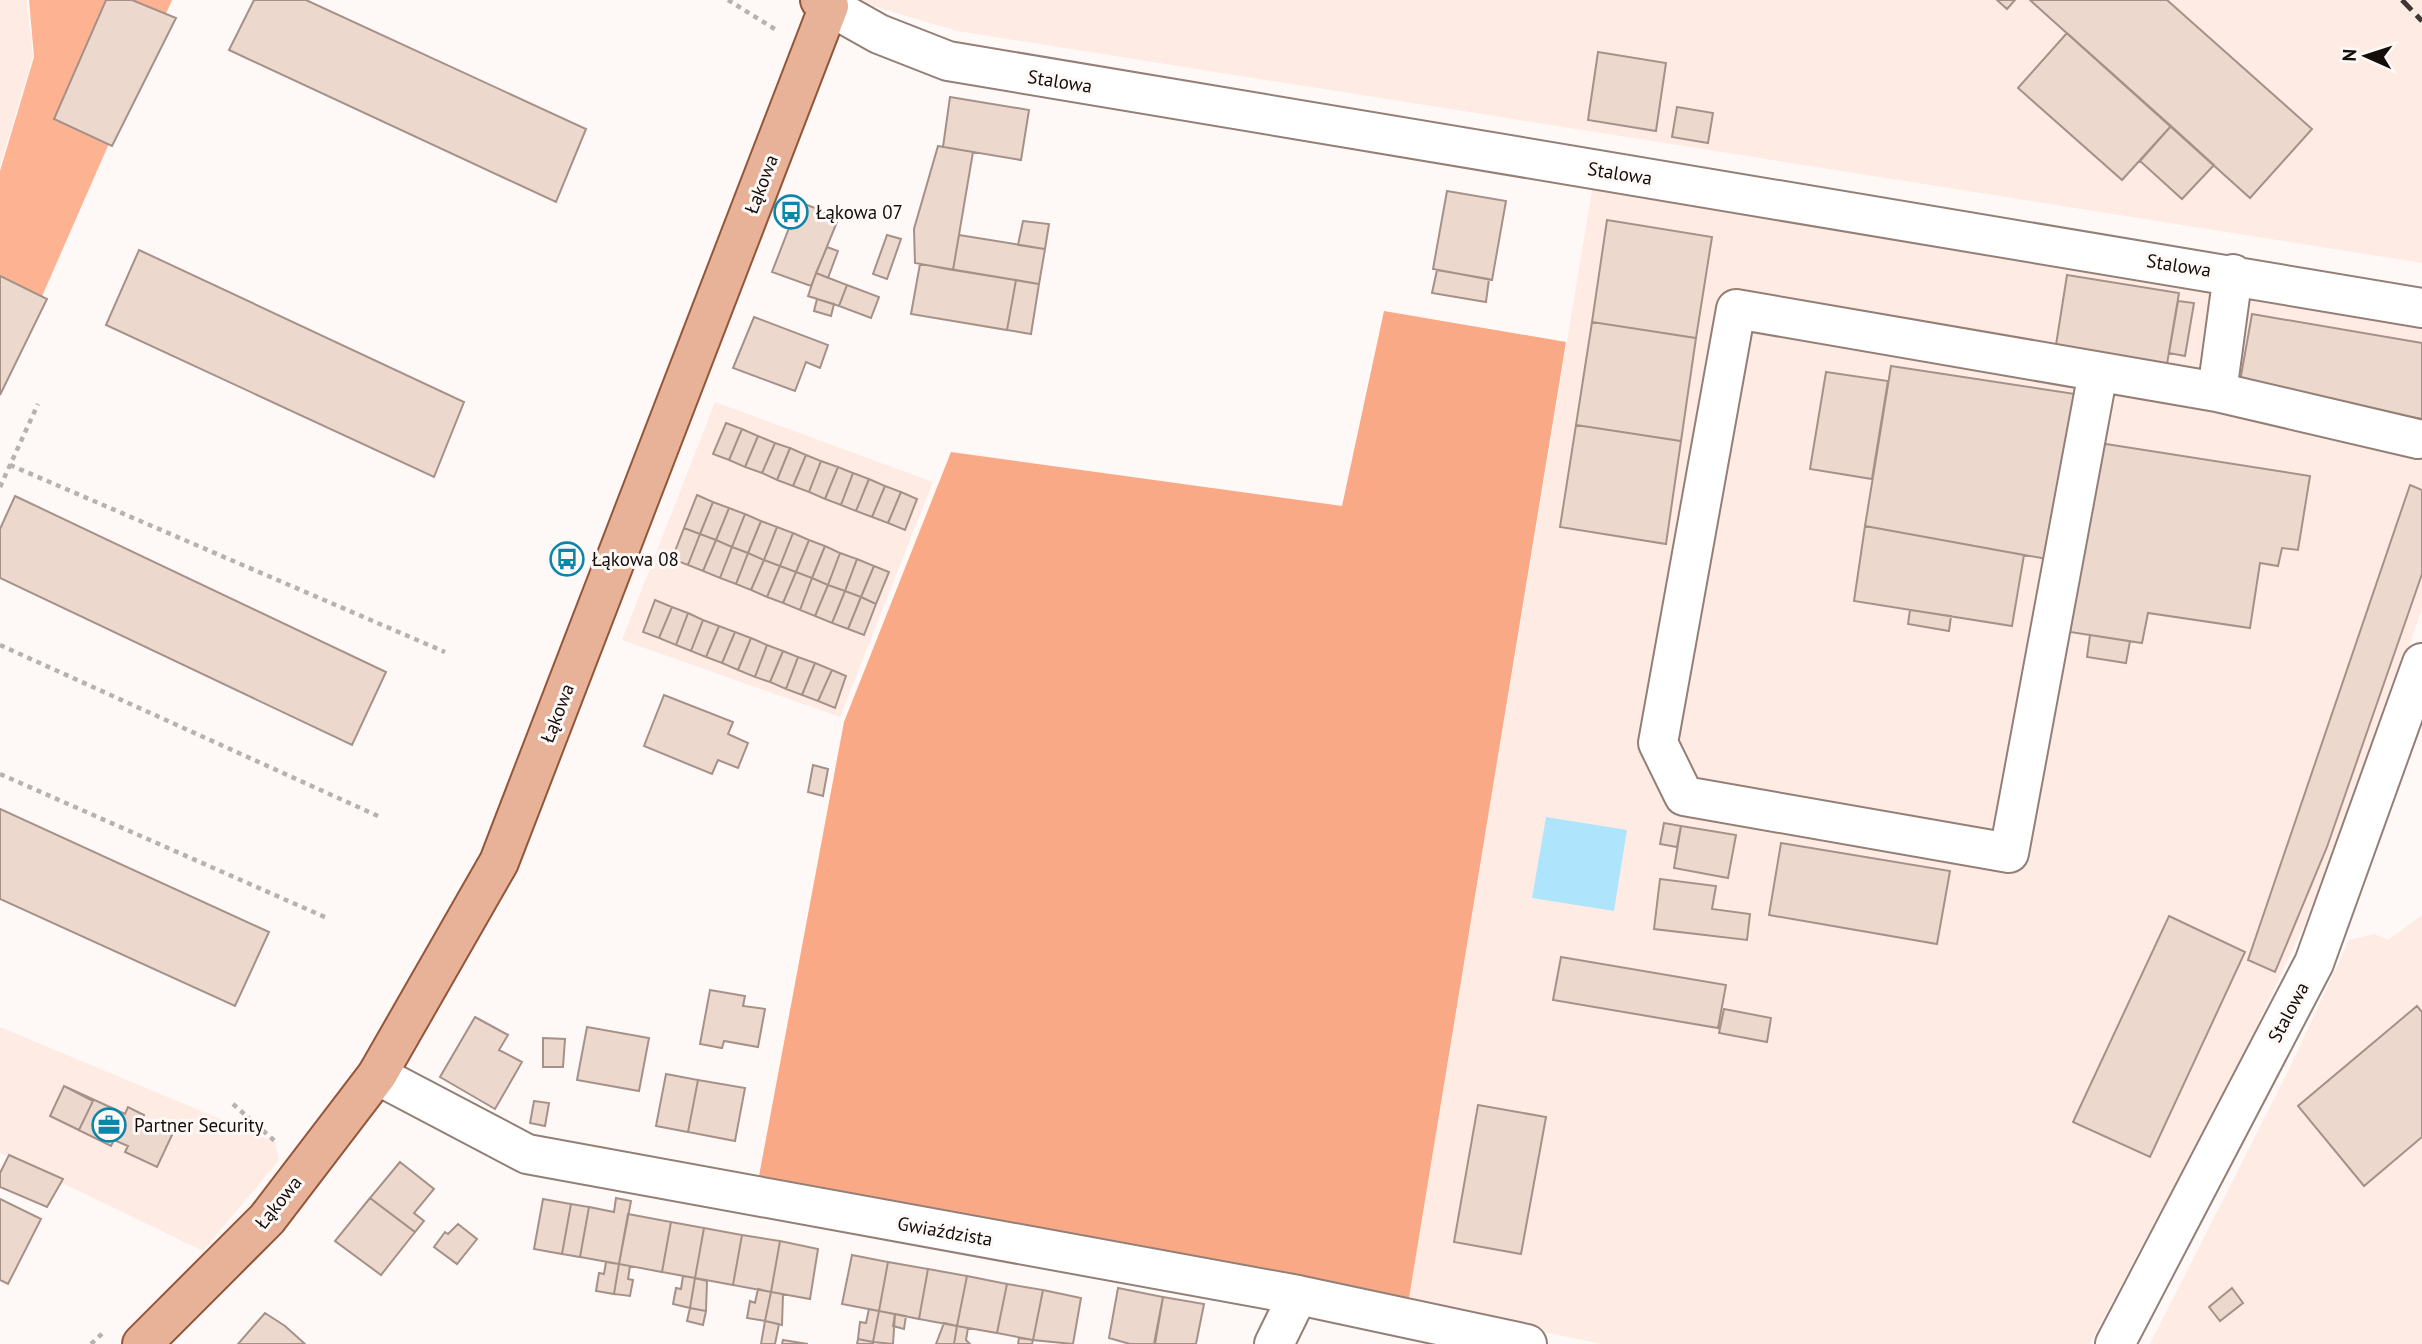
<svg xmlns="http://www.w3.org/2000/svg" width="2422" height="1344" font-family="'PT Sans',sans-serif">
<style>
.built{fill:#feece4}
.green{fill:#fdb392}
.forest{fill:#f9a985}
.water{fill:#aee5fc}
.building{fill:#edd8ce;stroke:#a59188;stroke-width:2}
.lines{fill:none;stroke-linecap:round;stroke-linejoin:round}
.minor-casing{stroke:#937f76;stroke-width:42}
.major-casing{stroke:#93563a;stroke-width:42}
.path{stroke:#b7b1af;stroke-width:4.5;stroke-dasharray:5 5;stroke-linecap:butt}
.minor{stroke:#fff;stroke-width:38}
.major{stroke:#e8b298;stroke-width:38}
.rail{stroke:#3d3633;stroke-width:5;stroke-dasharray:14 7;stroke-linecap:butt}
.labels{text-anchor:middle;dominant-baseline:central;stroke-width:6;stroke-linejoin:round;paint-order:stroke}
.street-label{font-size:19px;fill:#140d0a;stroke:#fef9f7}
.poi-label{font-size:19px;fill:#140d0a;stroke:#fef9f7;text-anchor:start}
</style>
<rect width="100%" height="100%" fill="#fef9f7"/>
<path class="built" d="M0 0H27L33 56 0 166Z
M860 0H2422V263L957 31 859 2Z
M1592 190 2298 291 2422 312V609L2331 868 2250 1041 2090 1344H1602L1408 1304Z
M715 402 933 482 840 717 622 640Z
M2422 915V1344H2150L2288 1071 2349 940 2374 934 2388 940Z
M0 1027 275 1142 279 1160 203 1251 0 1153Z"/>
<path class="green" d="M29 0H172L0 392V171L34 57Z"/>
<path class="forest" d="M1384 311 1566 342 1408 1304 759 1176 844 722 951 452 1342 506Z"/>
<path class="water" d="M1546 817 1627 830 1614 911 1532 898Z"/>
<path class="building" d="M106 0H132L176 18 112 146 54 119Z
M254 0H306L586 129 556 202 229 50Z
M1997 0H2015L2007 9Z
M2030 0H2167L2312 129 2250 198Z
M2067 33 2171 126 2122 180 2018 88Z
M1598 52 1666 63 1656 131 1588 120Z
M950 97 1029 110 1021 160 943 147Z
M1677 107 1713 113 1708 143 1672 137Z
M2171 126 2214 165 2182 199 2140 161Z
M938 146 973 152 953 270 915 263 914 229Z
M1447 191 1506 201 1492 280 1433 269Z
M799 202 839 217 811 286 772 272Z
M1607 220 1712 237 1696 338 1592 322Z
M1023 221 1049 224 1045 249 1018 245Z
M887 235 901 239 887 279 873 274Z
M959 235 1045 249 1039 284 953 270Z
M827 247 838 251 828 278 816 273Z
M139 250 464 402 434 477 106 325Z
M920 264 1016 280 1007 330 911 314Z
M1437 270 1489 279 1486 302 1432 293Z
M816 273 847 285 839 306 808 296Z
M2067 275 2179 293 2167 364 2056 345Z
M0 276 47 299 0 395Z
M1016 280 1039 284 1031 334 1007 330Z
M847 285 879 297 871 318 839 306Z
M817 299 834 304 831 316 814 311Z
M2178 301 2194 303 2185 356 2169 353Z
M2252 314 2422 343V419L2239 387Z
M754 317 828 345 820 368 806 362 795 391 733 368Z
M1592 322 1696 338 1681 441 1576 425Z
M1891 366 2075 394 2047 559 1865 526Z
M1826 372 1888 381 1872 479 1810 469Z
M726 423 742 429 729 460 713 454Z
M1576 425 1681 441 1666 544 1560 527Z
M742 429 758 436 745 467 729 460Z
M758 436 775 443 762 473 745 467Z
M775 443 790 448 777 480 762 473Z
M2106 444 2310 476 2298 550 2282 548 2278 566 2260 563 2250 628 2148 613 2142 643 2070 632 2099 449Z
M790 448 806 455 793 486 777 480Z
M806 455 821 461 809 492 793 486Z
M821 461 838 467 825 499 809 492Z
M838 467 853 473 841 505 825 499Z
M853 473 869 479 856 511 841 505Z
M869 479 885 486 872 517 856 511Z
M2410 485 2422 490V574L2327 847 2275 972 2248 960Z
M885 486 901 492 888 523 872 517Z
M901 492 917 499 905 530 888 523Z
M697 495 713 502 700 534 684 528Z
M15 496 386 672 352 745 0 578V529Z
M713 502 729 508 716 540 700 534Z
M729 508 745 514 732 547 716 540Z
M745 514 761 521 748 553 732 547Z
M761 521 777 527 764 560 748 553Z
M1865 526 2024 555 2012 626 1854 601Z
M777 527 793 533 780 566 764 560Z
M684 528 700 534 688 565 672 559Z
M793 533 809 540 796 572 780 566Z
M700 534 716 540 703 571 688 565Z
M716 540 732 547 720 578 703 571Z
M809 540 825 546 812 578 796 572Z
M825 546 840 553 828 585 812 578Z
M732 547 748 553 736 584 720 578Z
M748 553 764 560 751 590 736 584Z
M840 553 857 559 845 591 828 585Z
M857 559 874 566 861 597 845 591Z
M764 560 780 566 767 597 751 590Z
M780 566 796 572 783 603 767 597Z
M874 566 889 572 876 604 861 597Z
M796 572 812 578 800 610 783 603Z
M812 578 828 585 815 616 800 610Z
M828 585 845 591 832 623 815 616Z
M845 591 861 597 848 629 832 623Z
M861 597 876 604 864 635 848 629Z
M655 600 672 607 659 638 643 632Z
M672 607 688 613 676 645 659 638Z
M1910 610 1951 616 1949 631 1908 624Z
M688 613 703 620 691 651 676 645Z
M703 620 719 626 706 657 691 651Z
M719 626 735 632 722 663 706 657Z
M735 632 751 638 738 670 722 663Z
M2090 635 2130 641 2126 663 2087 657Z
M751 638 767 645 755 677 738 670Z
M767 645 783 651 770 682 755 677Z
M783 651 798 657 786 689 770 682Z
M798 657 815 663 802 695 786 689Z
M815 663 832 670 818 701 802 695Z
M832 670 846 676 835 708 818 701Z
M664 695 733 722 728 734 748 743 738 768 718 760 712 774 644 746Z
M813 765 828 769 823 796 808 792Z
M0 809 269 932 235 1006 0 899Z
M1664 823 1681 826 1677 847 1660 844Z
M1681 826 1736 835 1728 878 1674 868Z
M1781 843 1950 871 1937 944 1769 915Z
M1660 879 1716 886 1712 909 1750 914 1747 940 1654 929Z
M2169 916 2245 952 2150 1157 2073 1122Z
M1561 957 1726 985 1718 1028 1553 1000Z
M710 990 745 996 743 1006 765 1009 758 1047 724 1041 722 1048 700 1044Z
M2417 1006 2422 1012V1137L2364 1186 2298 1106Z
M1724 1009 1771 1018 1767 1042 1719 1033Z
M475 1017 508 1035 499 1050 522 1062 495 1109 440 1077Z
M587 1027 649 1038 639 1091 577 1080Z
M543 1038 565 1039 563 1067H543Z
M666 1074 698 1080 688 1132 656 1126Z
M698 1080 745 1088 735 1141 688 1132Z
M64 1086 125 1114 128 1107 144 1115 141 1121 172 1135 157 1167 125 1152 128 1146 114 1140 111 1146 50 1116Z
M64 1086 93 1101 79 1130 50 1116Z
M534 1101 549 1103 545 1126 530 1123Z
M1478 1105 1546 1117 1521 1254 1454 1242Z
M9 1155 63 1179 47 1207 0 1187V1173Z
M400 1162 434 1189 414 1213 424 1221 415 1232 370 1198Z
M370 1198 415 1232 381 1275 335 1241Z
M616 1198 631 1201 619 1264 580 1257 589 1207 614 1212Z
M0 1199 41 1219 8 1284 0 1280Z
M543 1199 571 1204 562 1254 534 1249Z
M571 1204 589 1207 580 1257 562 1254Z
M628 1214 671 1222 662 1272 619 1264Z
M671 1222 704 1228 695 1278 662 1272Z
M458 1224 477 1239 457 1264 434 1247 445 1232 448 1234Z
M704 1228 742 1235 733 1285 695 1278Z
M742 1235 780 1241 771 1292 733 1285Z
M780 1241 818 1249 810 1299 771 1292Z
M852 1255 888 1262 879 1311 842 1304Z
M606 1262 619 1264 614 1294 596 1291 599 1273 604 1274Z
M888 1262 928 1269 919 1319 879 1311Z
M619 1264 630 1266 628 1279 633 1280 630 1296 614 1294Z
M928 1269 967 1276 957 1326 919 1319Z
M683 1276 695 1278 690 1308 673 1304 676 1288 681 1289Z
M967 1276 1007 1284 997 1333 957 1326Z
M695 1278 707 1281 706 1311 690 1308Z
M1007 1284 1043 1290 1033 1340 997 1333Z
M1118 1288 1163 1297 1154 1344H1130L1109 1338Z
M2232 1288 2243 1303 2220 1321 2209 1307Z
M758 1289 771 1292 765 1321 747 1318 750 1301 755 1303Z
M1043 1290 1081 1298 1073 1344 1033 1340Z
M771 1292 783 1294 782 1325 765 1321Z
M1163 1297 1204 1304 1196 1344H1155Z
M690 1308 706 1311 703 1325 687 1321Z
M869 1309 879 1311 873 1342 858 1339 860 1322 866 1323Z
M879 1311 895 1314 893 1344 873 1342Z
M265 1313 285 1326 305 1344H238Z
M895 1314 906 1316 904 1329 893 1326Z
M765 1321 779 1324 775 1344H761Z
M944 1323 957 1326 954 1344H936Z
M957 1326 968 1328 966 1340 970 1344H954Z
M1019 1338 1033 1340 1032 1344H1018Z
M858 1339 873 1342V1344H857Z
M783 1340 808 1344H782Z"/>
<g class="lines">
<defs>
<path id="minor" d="M831 0 829 6 879 34 948 61 2422 308
M2233 274 2217 392 2418 439
M2098 372 2009 853 1684 796 1658 743 1736 309 2217 392
M377 1075 527 1154 1298 1295 1527 1344
M1274 1344 1298 1295
M2115 1344 2314 963 2422 663"/>
<path id="major" d="M142 1344 267 1219 377 1075 499 862 829 6 820 0"/>
</defs>
<use href="#minor" class="minor-casing"/>
<use href="#major" class="major-casing"/>
<path class="path" d="M728 0 778 31
M10 465 445 652
M0 487 38 404
M0 645 378 816
M0 774 327 918
M233 1104 277 1143
M91 1344 105 1331"/>
<use href="#minor" class="minor"/>
<use href="#major" class="major"/>
<path class="rail" d="M2402 0 2422 21"/>
</g>
<defs>
<symbol id="bus-ring" viewBox="-11 -11 22 22"><circle r="9.5" fill="#fef9f7" stroke="#0b85a9" stroke-width="1.5"/><path d="M-5-6H5V4H4V6H2V4H-2V6H-4V4H-5ZM-3.5-4V0h7V-4ZM-3.5 1.2v1.5H-2V1.2ZM2 1.2v1.5H3.5V1.2Z" fill="#0b85a9"/></symbol>
<symbol id="office-ring" viewBox="-11 -11 22 22"><circle r="9.5" fill="#fef9f7" stroke="#0b85a9" stroke-width="1.5"/><path d="M-6-3h4V-5.5h4V-3h4V5H-6ZM-1-4.5V-3h2v-1.5ZM-6 0V1H6V0Z" fill="#0b85a9"/></symbol>
</defs>
<g fill-rule="evenodd">
<use href="#bus-ring" x="772" y="193" width="38" height="38"/>
<use href="#bus-ring" x="548" y="540" width="38" height="38"/>
<use href="#office-ring" x="90" y="1106" width="38" height="38"/>
</g>
<g class="labels">
<g class="street-label">
<text transform="translate(1060 81) rotate(9)">Stalowa</text>
<text transform="translate(1620 173) rotate(9)">Stalowa</text>
<text transform="translate(761 184) rotate(-69)">Łąkowa</text>
<text transform="translate(2179 265) rotate(9)">Stalowa</text>
<text transform="translate(557 713) rotate(-69)">Łąkowa</text>
<text transform="translate(2288 1012) rotate(-62)">Stalowa</text>
<text transform="translate(278 1202) rotate(-51)">Łąkowa</text>
<text transform="translate(945 1231) rotate(10)">Gwiaździsta</text>
</g>
<g class="poi-label">
<text x="816" y="212">Łąkowa 07</text>
<text x="592" y="559">Łąkowa 08</text>
<text x="134" y="1125">Partner Security</text>
</g>
</g>
<g transform="translate(2366 56) rotate(273)" stroke="#fef9f7" stroke-width="5" paint-order="stroke">
<path d="M0-5L12 26L0 18L-12 26Z" fill="#140d0a"/>
<text y="-10" font-size="19" font-weight="bold" text-anchor="middle" fill="#140d0a">N</text>
</g>
</svg>
